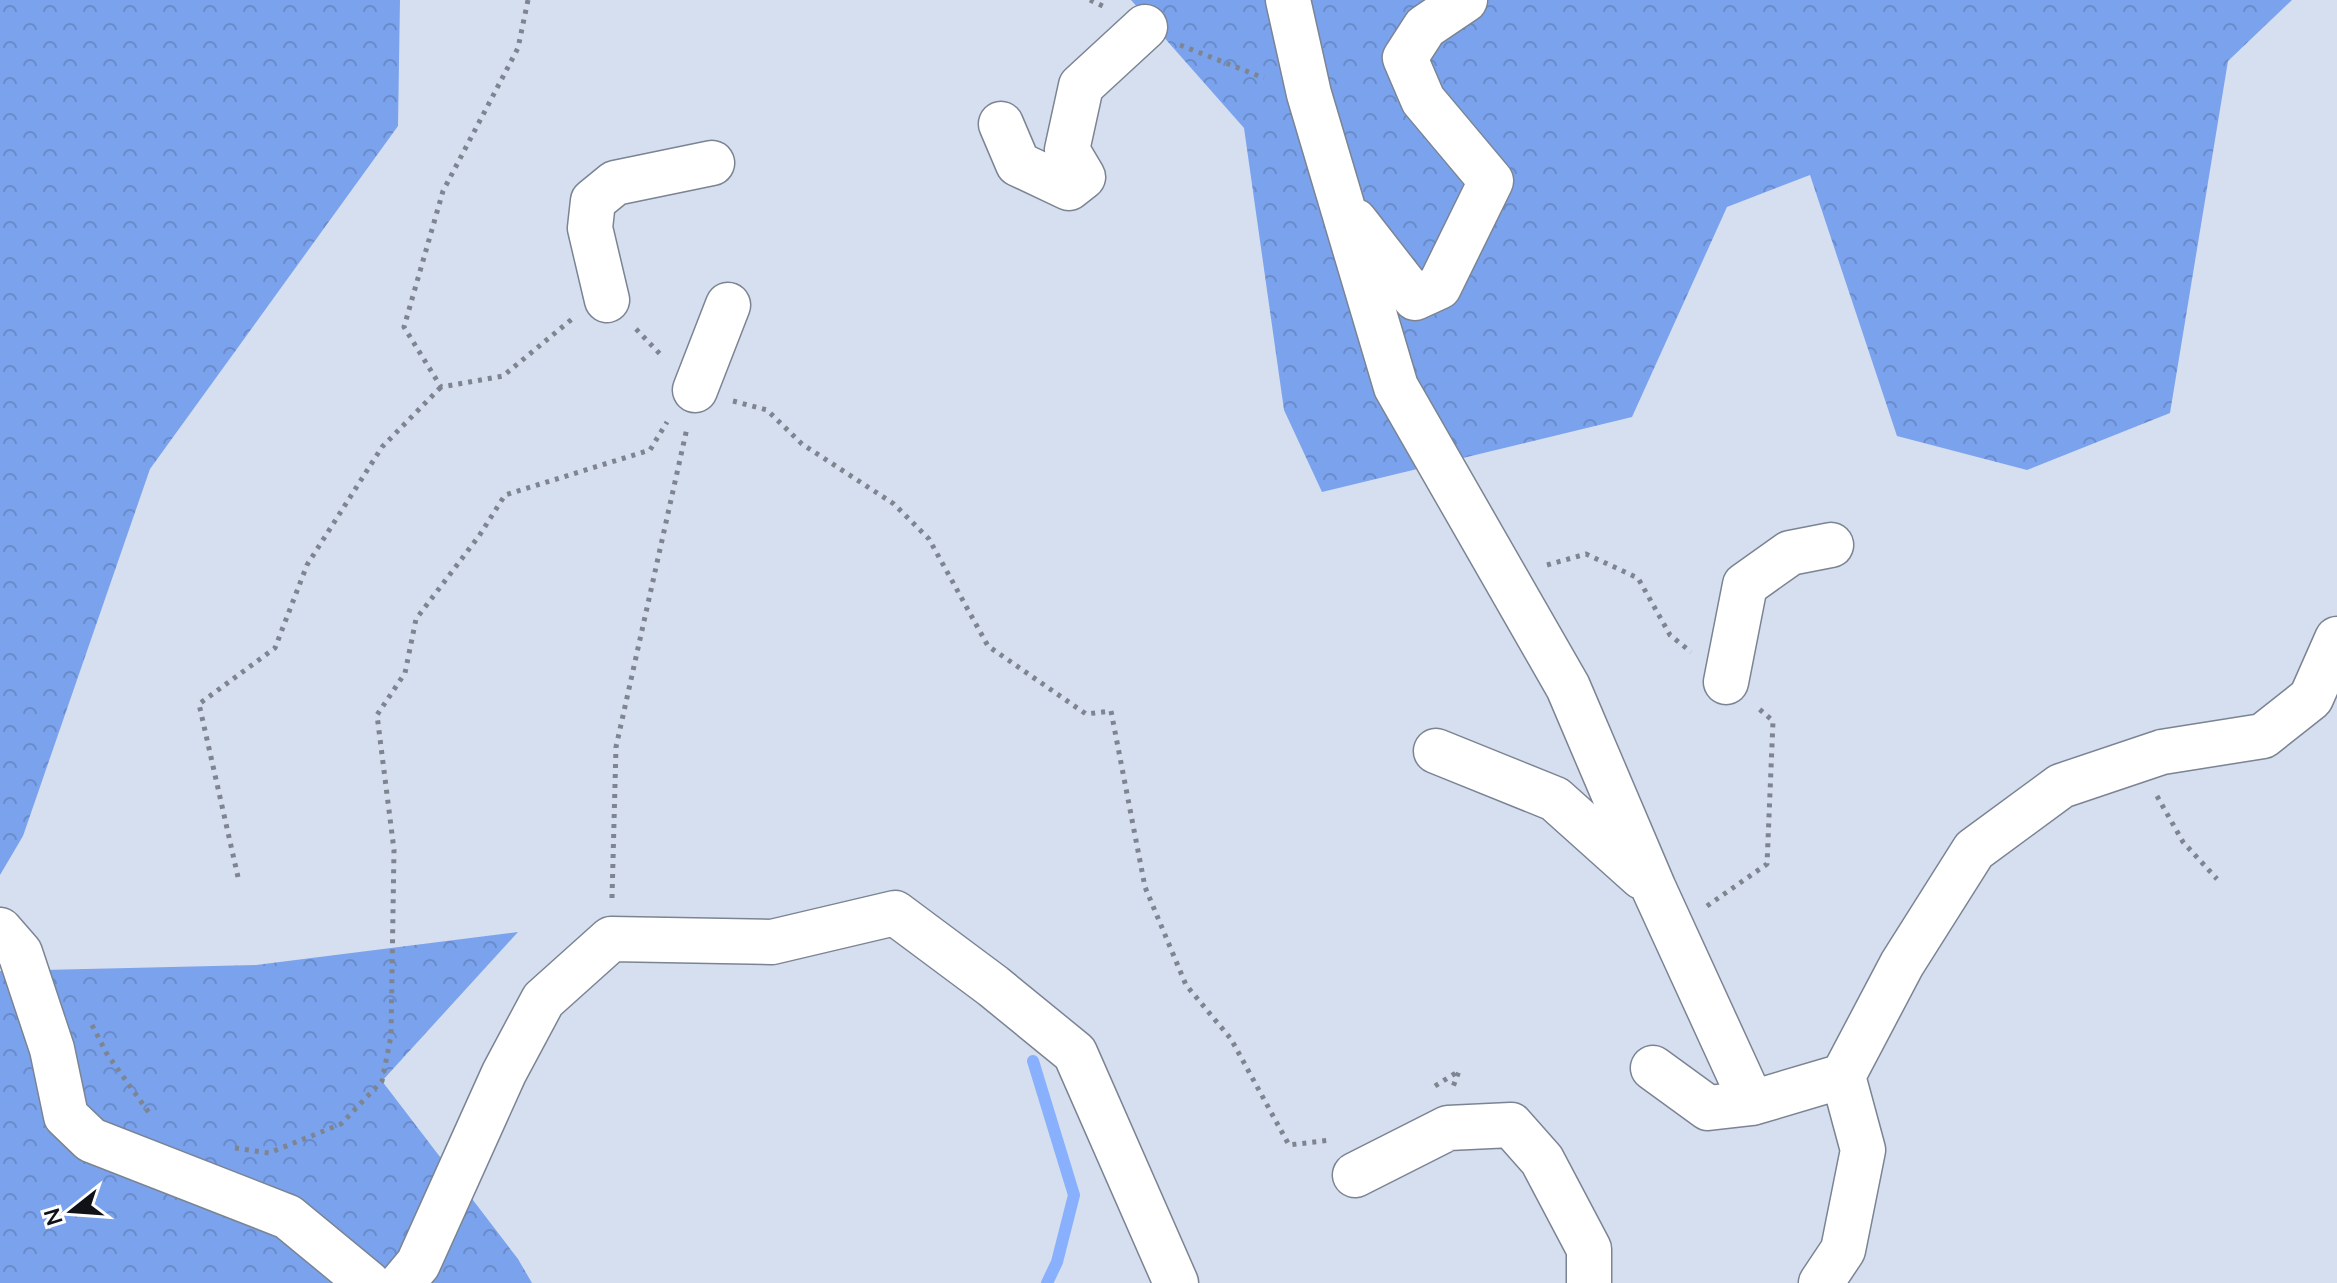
<svg xmlns="http://www.w3.org/2000/svg" width="2337" height="1283" font-family="Mulish,sans-serif">
<style>
.forest{fill:url(#forest-crowns)}
.lines{fill:none;stroke-linecap:round;stroke-linejoin:round}
.stream{stroke:#88b0fc;stroke-width:12}
.minor-casing{stroke:#7b8493;stroke-width:47}
.path{stroke:#7e8590;stroke-width:5;stroke-dasharray:4 6;stroke-linecap:butt}
.minor{stroke:#fff;stroke-width:44}
</style>
<defs>
<pattern id="forest-crowns" width="20" height="18" patternUnits="userSpaceOnUse" patternTransform="scale(2)"><rect width="20" height="18" fill="#7ba3ed"/><path d="M2 6a3 3 0 1 1 6 0M12 15a3 3 0 1 1 6 0" fill="none" stroke="#698bca"/></pattern>
</defs>
<rect width="100%" height="100%" fill="#d6dff0"/>
<path class="forest" d="M0 0H400L398 126 150 469 23 836 0 875Z
M1131 0H2292L2228 61 2170 413 2027 470 1897 436 1810 175 1727 207 1632 417 1322 492 1284 410 1244 128Z
M518 932 382 1081 518 1259 532 1283H0V971L256 965Z"/>
<g class="lines">
<path class="stream" d="M1033 1061 1074 1195 1057 1262 1047 1283"/>
<defs>
<path id="minor" d="M1288 0 1309 94 1396 387 1568 687 1654 889 1752 1103 1843 1076
M1001 124 1018 164 1069 188 1083 177 1067 150 1081 86 1145 27
M1355 221 1415 298 1439 287 1491 181 1423 100 1405 58 1425 27 1465 0
M607 300 590 228 593 201 615 183 712 163
M695 390 728 305
M1726 682 1745 585 1790 553 1831 545
M1436 751 1555 799 1642 877
M0 930 20 953 52 1049 66 1116 91 1140 288 1217 368 1283
M1653 1068 1708 1108 1752 1103
M1355 1175 1448 1128 1511 1125 1542 1160 1589 1249V1283
M402 1283 418 1264 504 1073 543 1000 611 939 772 942 895 913 993 986 1075 1053 1176 1283
M1821 1283 1843 1250 1863 1150 1843 1076 1902 964 1974 850 2061 786 2162 752 2263 736 2311 698 2337 639"/>
</defs>
<use href="#minor" class="minor-casing"/>
<path class="path" d="M528 0 518 48 443 191 404 327 441 387 503 376 572 319
M1090 0 1107 8
M1180 45 1264 78
M636 329 662 356
M733 401 767 410 802 444 894 504 929 539 988 646 1086 714 1111 711 1145 887 1186 985 1231 1039 1289 1145 1331 1140
M1547 565 1586 554 1638 578 1670 635 1691 652
M2157 796 2183 842 2217 879
M238 877 199 704 275 648 307 565 382 447 441 387
M612 898 616 747 687 428
M1707 906 1767 864 1773 721 1757 707
M92 1025 107 1054 152 1117
M1435 1086 1459 1071 1453 1087
M235 1148 269 1153 341 1124 382 1081 391 1036 394 850 377 715 405 673 416 619 479 536 505 495 650 450 667 422"/>
<use href="#minor" class="minor"/>
</g>
<g transform="translate(72 1211) rotate(253)" stroke="#ffffff" stroke-width="6" paint-order="stroke">
<path d="M0-6L14 30L0 20L-14 30Z" fill="#0f1217"/>
<text y="-12" font-size="22" font-weight="bold" text-anchor="middle" fill="#0f1217">N</text>
</g>
</svg>
